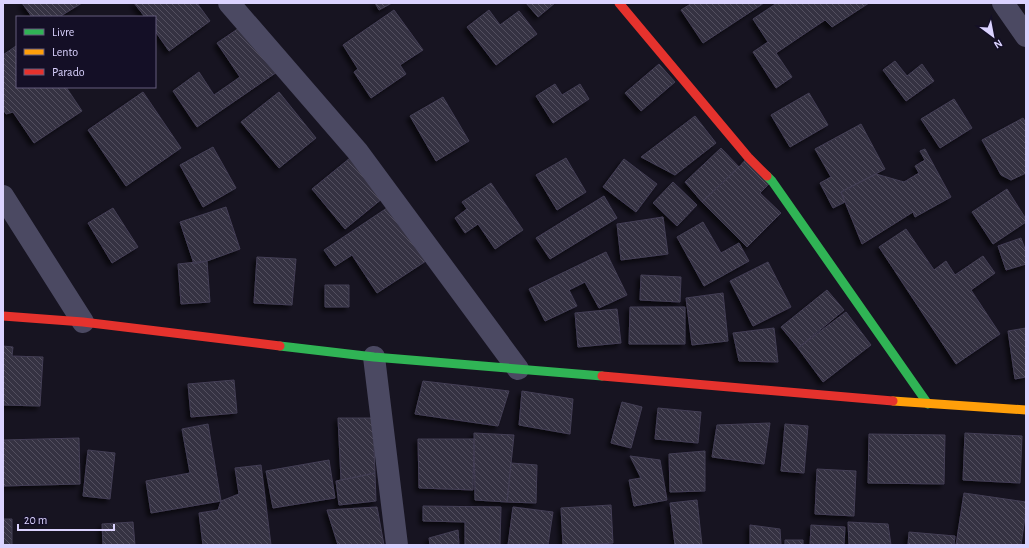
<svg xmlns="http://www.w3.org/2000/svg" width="1029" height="548" font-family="'Alegreya Sans',sans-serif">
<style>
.building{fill:url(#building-back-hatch);stroke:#433e54;filter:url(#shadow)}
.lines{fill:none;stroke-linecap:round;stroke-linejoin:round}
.street{stroke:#4b4962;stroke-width:22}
.fast{stroke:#30b455;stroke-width:9}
.slow{stroke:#ff9f0a;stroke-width:9}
.jam{stroke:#e5322d;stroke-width:9}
</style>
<defs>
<pattern id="building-back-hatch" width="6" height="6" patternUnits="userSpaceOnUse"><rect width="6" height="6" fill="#353243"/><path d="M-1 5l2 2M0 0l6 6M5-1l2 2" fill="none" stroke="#524f5f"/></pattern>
<filter id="shadow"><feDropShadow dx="-3.5" dy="3.5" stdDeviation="2" flood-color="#0009"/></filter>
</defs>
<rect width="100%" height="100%" fill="#171421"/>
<path class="building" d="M22 3H82L59 17H32Z
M134 3H197L210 21 169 51 155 31V17H145Z
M375 3H392L379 10Z
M526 3H555L538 17Z
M692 3H764L703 43 681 10Z
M777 3H869L832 27 825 20 776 53 792 77 776 88 753 52 768 42 753 19Z
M394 10 423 50 400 65 406 74 371 98 354 72 358 69 343 45Z
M489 10 500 25 519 11 537 34 496 65 467 27Z
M245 24 277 72 197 127 173 91 199 72 214 95 240 77 217 43Z
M16 46 17 49V87H66L82 111 34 143 13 112 6 114 3 109V55Z
M895 61 907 76 922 64 934 81 906 101 883 70Z
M659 64 675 82 641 111 625 93Z
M555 84 562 95 580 84 589 99 553 123 536 96Z
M143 92 181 148 126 186 88 130Z
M279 92 316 138 279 168 241 122Z
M809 93 828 125 790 147 771 115Z
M443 97 469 141 436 161 410 116Z
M954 99 972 128 940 148 921 119Z
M695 116 716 143 675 175 641 157Z
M1023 118 1026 123V173L1011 180 1001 175 982 140Z
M861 124 885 169 841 192 845 202 833 208 820 183 831 177 815 149Z
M213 147 236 188 203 207 180 165Z
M721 148 739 167 702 202 685 182Z
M925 149 951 197 915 217 913 212 862 244 841 192 876 174 904 182 919 173 915 166 925 160 920 151Z
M748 157 772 181 760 193 781 213 747 247 702 202 739 167Z
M350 158 383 198 345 229 312 189Z
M566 158 586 192 557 210 536 175Z
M624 159 657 184 636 212 603 187Z
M673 182 697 205 677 226 653 203Z
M491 183 523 230 495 249 478 224 465 233 455 218 467 209 462 202Z
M1007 189 1026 219V222L993 244 972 212Z
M604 196 617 218 550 259 536 238Z
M390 206 426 261 377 293 352 255 335 266 324 250Z
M226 207 240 249 207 261 194 264 180 222Z
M113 208 138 247 112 263 88 223Z
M663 217 668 254 621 260 617 224Z
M703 222 721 253 739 243 749 261 704 286 677 237Z
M906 229 934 270 946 261 955 275 983 256 995 273 971 290 1000 334 956 364 879 247Z
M1021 238 1025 249H1026V264L1006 270 998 246Z
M606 252 627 295 599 308 585 282 569 290 577 306 545 321 529 289Z
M257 257 296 259 292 305 254 303Z
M207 261 210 302 181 304 178 264Z
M768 262 791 307 753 326 730 281Z
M641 275 681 277 680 302 640 300Z
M325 285H349V307H325Z
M827 290 844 310 798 348 781 327Z
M723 293 728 341 692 345 686 298Z
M630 307H685V344H629Z
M617 309 621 343 578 347 575 313Z
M846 312 871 345 823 382 798 348Z
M774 328 778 362 739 361 733 333Z
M1026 328V377L1015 379 1008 331Z
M3 346 13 347 12 356 43 357 40 406 3 405Z
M234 380 237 413 191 417 188 384Z
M423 381 509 391 498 426 415 414Z
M522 391 573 399 570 434 519 425Z
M622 402 642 407 631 448 611 443Z
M658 408 701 412 698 443 655 439Z
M338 418H373L375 473 341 480Z
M770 423 764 464 712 457 717 425Z
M208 424 221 501 151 513 146 481 190 473 182 429Z
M785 424 808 426 804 473 781 471Z
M474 433 514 435 507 502 475 500Z
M965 433 1022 436 1020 483 963 480Z
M869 434 945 435 944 484 868 483Z
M79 438 80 484 3 486V440Z
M418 439H474L473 490 419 488Z
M88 450 115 453 110 499 83 496Z
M705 451V491L670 492 669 454Z
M630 456 660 460 667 500 634 506 629 480 641 478Z
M329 460 335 498 273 508 266 471Z
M511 463 537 465 536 503 507 502Z
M261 465 271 545H203L199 513 218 510 221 501 239 494 235 468Z
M817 469 856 471 854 516 815 514Z
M375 473 376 501 339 505 336 481Z
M964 493 1026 502V510L1021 545H956Z
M697 500 702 545H675L670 503Z
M611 505 613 543 586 545H563L561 508Z
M423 506 501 507 500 545H465V522L423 521Z
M377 507 384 545H338L327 510Z
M513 507 553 512 548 545H508Z
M3 519H12V545H3Z
M133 522 135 545H103L102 524Z
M848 522 888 524 891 545H849Z
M750 525 780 529 781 545H750Z
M811 525 845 527 844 545H810Z
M458 530 459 545H430L429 538Z
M909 532 955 536 954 545H908Z
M785 540H803V545H785Z"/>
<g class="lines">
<path class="street" d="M229 3 358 152 518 369
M1003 3 1026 36
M3 196 83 322
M374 357 397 545"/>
<path class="fast" d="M767 176 772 181 928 404
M280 346 374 357 602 376"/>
<path class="slow" d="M893 401 1026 410"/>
<path class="jam" d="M619 3 748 157 767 176
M3 316 83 322 280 346
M602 376 893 401"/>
</g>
<rect width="1029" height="548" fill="none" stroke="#dbd3ff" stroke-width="8"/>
<rect x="16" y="16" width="140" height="72" fill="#140f26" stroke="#645d7d"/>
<rect x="24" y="29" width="20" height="6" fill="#30b455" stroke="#645d7d"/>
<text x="52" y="36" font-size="12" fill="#dbd3ff">Livre</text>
<rect x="24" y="49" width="20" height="6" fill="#ff9f0a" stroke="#645d7d"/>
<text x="52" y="56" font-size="12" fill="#dbd3ff">Lento</text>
<rect x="24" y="69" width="20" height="6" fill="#e5322d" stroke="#645d7d"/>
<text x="52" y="76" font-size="12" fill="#dbd3ff">Parado</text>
<g transform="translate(993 36) rotate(148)" stroke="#140f26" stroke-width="3" paint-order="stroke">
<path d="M0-3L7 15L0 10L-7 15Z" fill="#dbd3ff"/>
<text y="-6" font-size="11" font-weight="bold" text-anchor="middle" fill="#dbd3ff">N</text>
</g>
<path d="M18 524v6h96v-6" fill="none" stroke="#dbd3ff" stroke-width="2"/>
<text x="24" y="524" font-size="12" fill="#dbd3ff" stroke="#140f26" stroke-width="3" paint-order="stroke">20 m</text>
</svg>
